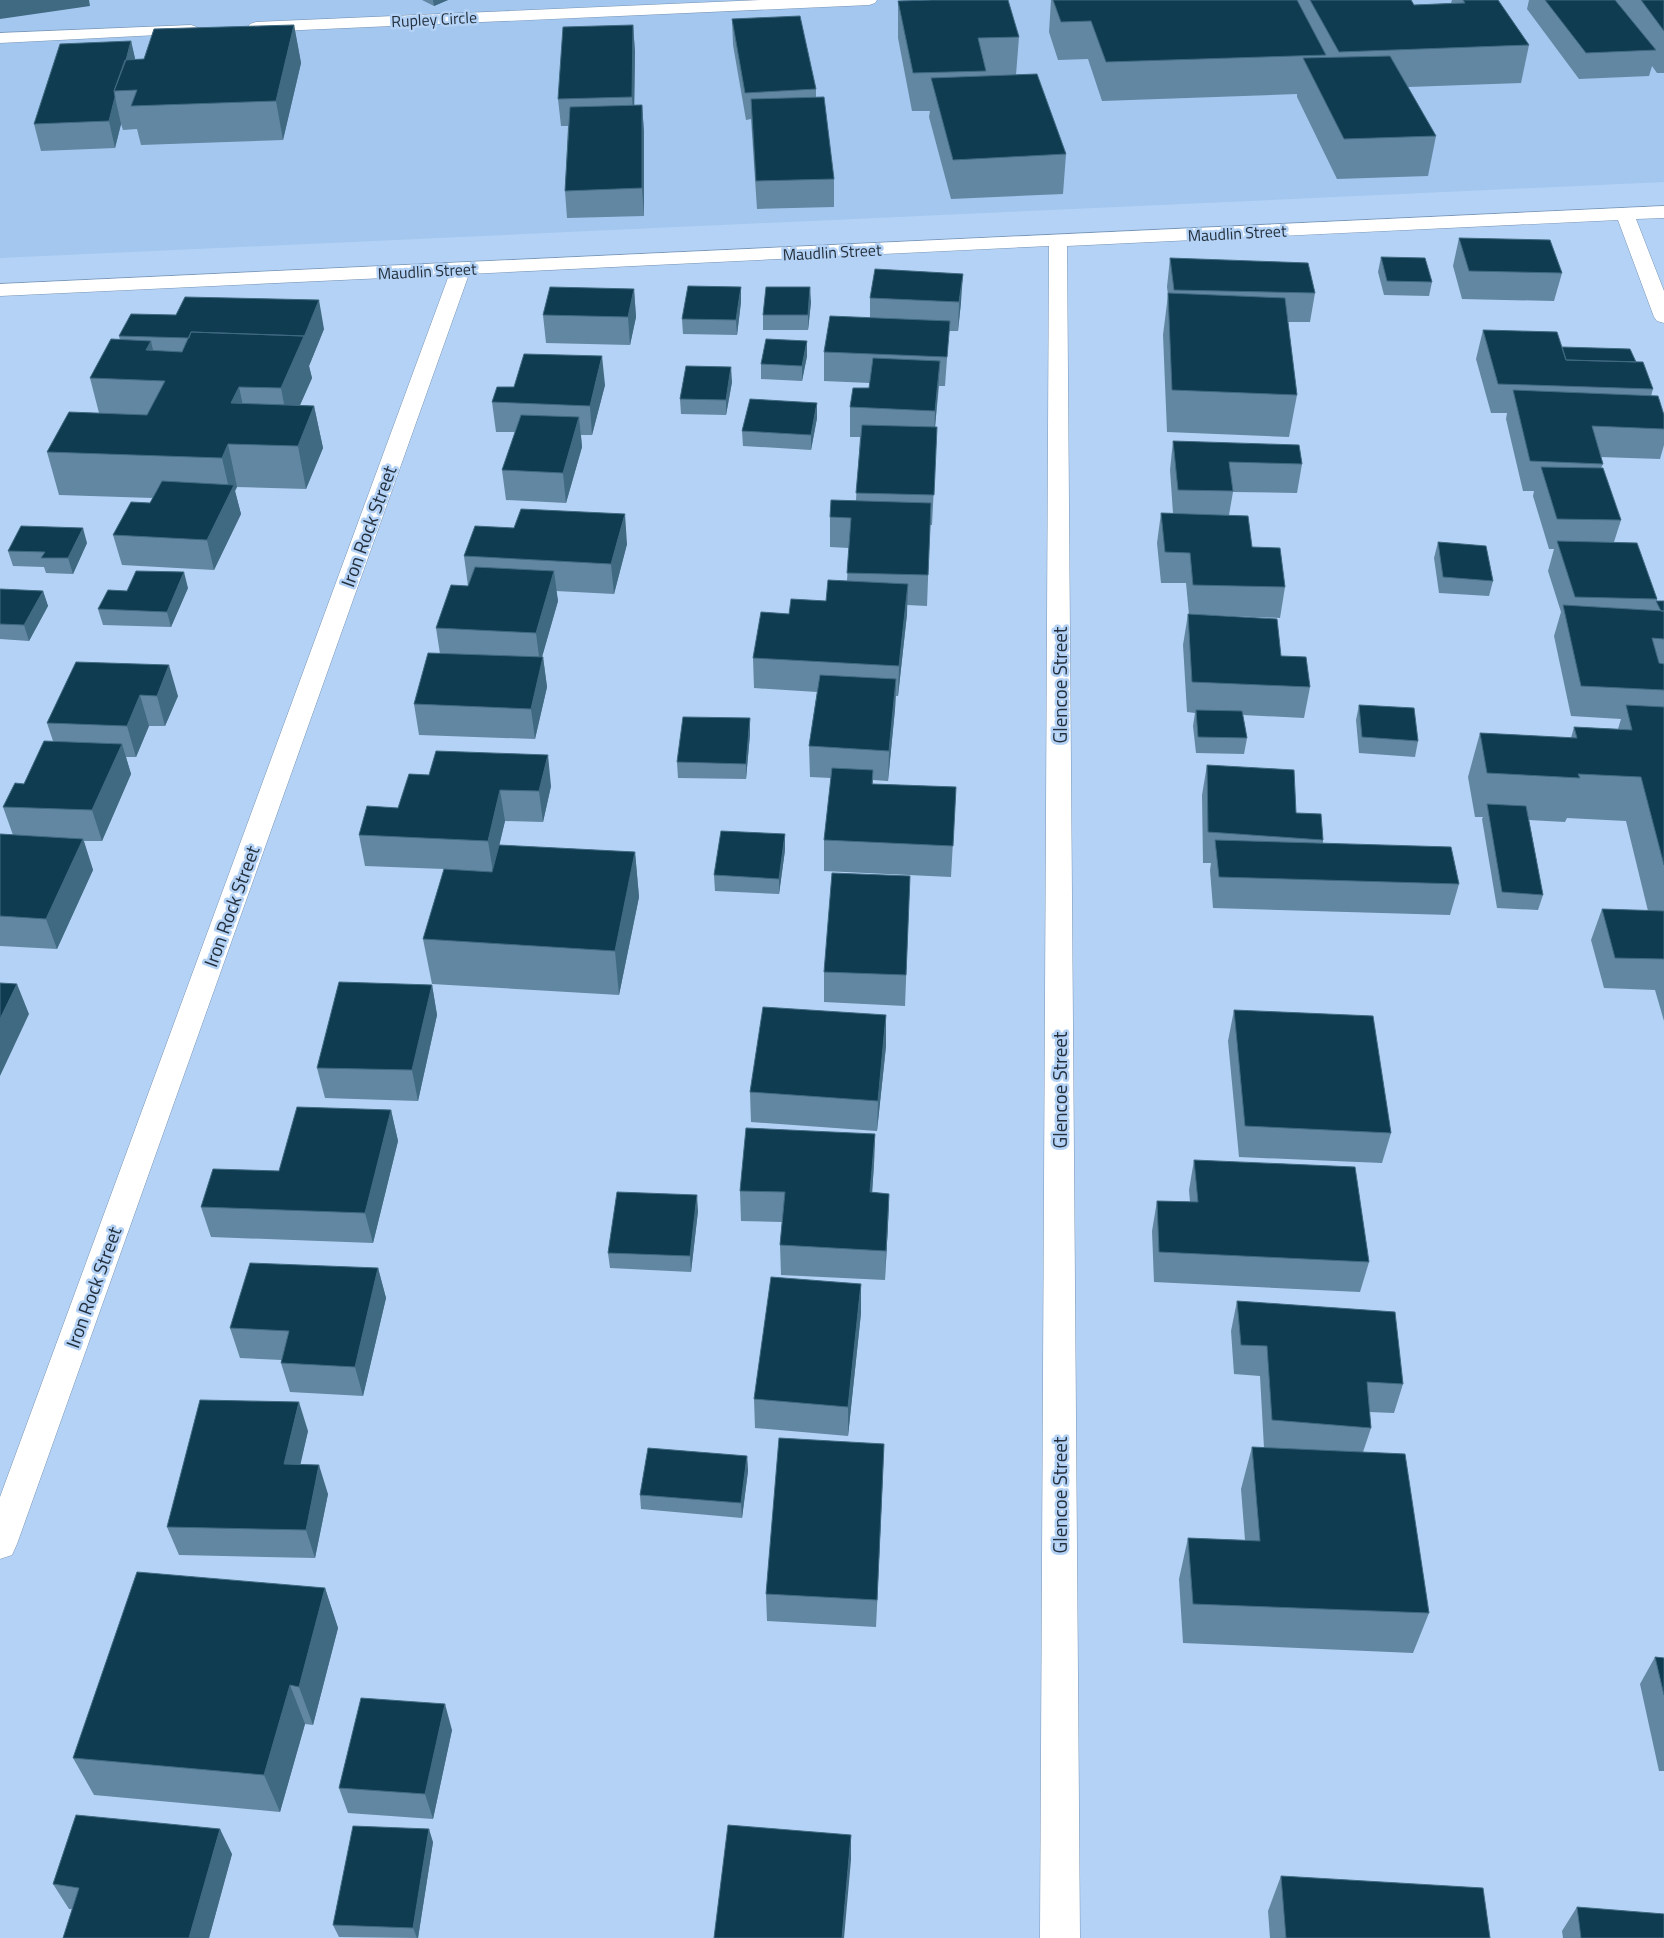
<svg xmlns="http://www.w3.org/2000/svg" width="1664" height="1938" font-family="'Titillium Web',sans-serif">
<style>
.built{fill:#a3c7ef}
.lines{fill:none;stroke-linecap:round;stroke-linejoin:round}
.minor-casing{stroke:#7895b5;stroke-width:1}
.minor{fill:#fff;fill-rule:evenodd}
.wall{fill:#6287a2}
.shaded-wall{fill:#406982}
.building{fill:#0f3c50;stroke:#406982}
.labels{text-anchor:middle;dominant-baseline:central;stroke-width:5;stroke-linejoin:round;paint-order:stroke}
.far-street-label{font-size:16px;fill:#24303d;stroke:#b4d2f5}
.street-label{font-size:19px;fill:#24303d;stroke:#b4d2f5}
</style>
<rect width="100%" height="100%" fill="#b4d2f5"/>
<path class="built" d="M0 0H1664V182L0 258Z"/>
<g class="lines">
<defs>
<path id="minor" d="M761 0H877L875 3 869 5 256 32 250 30 248 27 250 24 256 22Z
M191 25 197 27 199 30 197 33 0 43V33Z
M1664 206V218L1636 219 1664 291V323L1657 321 1654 317 1618 220 1067 246 1080 1938H1040L1049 246 469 274 17 1544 12 1555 0 1559V1497L449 275 0 296V284Z"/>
</defs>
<use href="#minor" class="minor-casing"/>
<use href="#minor" class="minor"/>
</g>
<path class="wall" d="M422 0H448L434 6Z
M1051 0H1411L1414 5 1451 3 1452 0H1498L1529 45 1521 83 1408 87 1436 136 1428 176 1337 179 1297 97V94L1102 101 1088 59 1058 60 1049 32Z
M1529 0H1664V73H1657L1652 66 1649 76 1579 79 1527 9Z
M898 1 1019 37 1016 75 1066 154 1063 194 951 199 929 117 930 111H912L898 38Z
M732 19 816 89V97L834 179V207L757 209 751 119 746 120 733 45Z
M294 25 301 63 283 140 141 145 137 129 123 130 121 124 115 148 41 151 34 124 131 41 135 59H144Z
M633 25 635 52 634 105H642L644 132V216L567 218 565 191 568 126H561L558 99Z
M1459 238 1562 273 1554 301 1462 299 1453 266Z
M1381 257 1432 282 1429 296 1384 295 1378 272Z
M1170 258 1315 293 1310 322H1288L1297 395 1289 437 1167 432 1163 335 1168 295 1167 287Z
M634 289 636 317 630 345 546 343 543 315Z
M870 298 961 302 958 331H949L945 386H939L935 427H937L932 525H930L927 606 907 605V614L898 696H896L895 709 888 781 873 780V784L956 787 951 877 824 871V840L831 778 810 777 809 746 817 692 754 688 753 658 789 614 826 601 847 581 849 548 830 547V517L856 500 860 437H850V407L869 388 870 383 824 381V352L870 318Z
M741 302 737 335 683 334 682 319Z
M811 302 808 330H763V315Z
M324 329 309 366 312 378 300 405 314 406 323 448 306 489 237 487 235 491 241 514 214 570 122 565 113 535 150 503 153 498 59 495 47 452 99 413 90 378 120 340 119 336Z
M1483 330 1562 347 1636 362 1653 389 1651 396 1664 415V445L1660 459 1600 457 1603 464 1601 468 1621 520 1614 542 1657 599V601H1664V1021L1655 990 1604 988 1591 940 1602 909 1648 911 1626 821 1567 818 1565 822 1529 820 1543 895 1538 910 1497 908 1482 819 1483 817H1475L1468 777 1480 733 1571 738 1574 727 1618 729 1621 719 1571 716 1554 636 1561 612 1548 571 1554 549H1549L1533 496 1534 491H1523L1506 419 1507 413H1491L1476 359Z
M807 341V356L802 381 761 379V364Z
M732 382 726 415 681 414 680 399Z
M605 385 592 435H581L582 447 566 503 506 500 502 470 515 432H496L492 402 514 387Z
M817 418 811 450 743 446 742 431Z
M1173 441 1302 464 1297 493 1233 492 1229 515 1252 547 1285 587 1280 618 1205 615 1281 656 1310 687 1304 718 1243 715 1247 738 1244 754 1196 753 1193 726 1195 713 1187 712 1183 645 1188 614 1189 615 1186 583H1161L1157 543 1161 513H1173L1170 470Z
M1438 542 1493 581 1489 596 1439 593 1434 558Z
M87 543 73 574 46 573 44 567 13 566 8 551Z
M627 544 614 594 556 591 558 601 542 657H543L547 687 535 739 419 735 414 704 440 654 436 628 468 586 464 556Z
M188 588 171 627 103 625 98 609 127 591Z
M0 589 43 591 48 606 29 641 0 639Z
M76 662 178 696 165 726H149L136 757H126L131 774 102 841H84L93 870 57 949 0 946V834L13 835 3 807 24 784 53 741 47 723Z
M1359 705 1418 741 1415 757 1359 753 1356 720Z
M750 734 746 779 678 778 677 762Z
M1207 765 1296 813 1323 840V843L1459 884 1450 915 1213 908 1210 870 1211 863H1203L1202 795Z
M409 774 551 786 543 822 505 821 499 845 635 852 639 897 619 995 432 984 423 939 444 869 365 866 359 835 398 808Z
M785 850 779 894 715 891 714 875Z
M910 876 905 1006 824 1002V972Z
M432 985 437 1015 418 1101 325 1098 317 1068Z
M1234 1010 1391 1133 1382 1163 1239 1157 1228 1041Z
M886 1046 877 1131 751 1122 750 1092Z
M391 1110 398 1141 373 1243 211 1237 201 1207 279 1171Z
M875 1134 874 1164 872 1193 889 1194 888 1224 885 1280 781 1275 780 1245 782 1222 741 1221 740 1191Z
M1194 1160 1369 1262 1360 1292 1154 1282 1152 1231 1157 1201 1190 1202 1189 1190Z
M698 1211 691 1272 610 1268 608 1253Z
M378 1268 386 1298 363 1396 290 1392 281 1363 282 1360 240 1358 230 1328Z
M1237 1301 1403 1384 1394 1413 1369 1412 1371 1428 1363 1452 1429 1613 1413 1653 1183 1643 1179 1579 1188 1538 1245 1540 1241 1489 1252 1447 1264 1448 1260 1376 1234 1374 1231 1331Z
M861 1313 848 1436 755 1428 754 1399Z
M308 1431 300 1464 328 1494 315 1558 179 1555 167 1527Z
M747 1456 748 1471 742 1518 641 1509 640 1495Z
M883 1472 876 1627 767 1621 766 1594Z
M325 1588 338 1628 313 1725 305 1724 280 1812 94 1795 73 1758Z
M1655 1657 1664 1658V1771H1659L1640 1684Z
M452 1730 433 1819 348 1813 339 1788Z
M433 1842 418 1938 339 1937 333 1925Z
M232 1854 209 1938H63L72 1909H69L53 1884Z
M1281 1876 1490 1938H1270L1268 1911Z
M1577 1907 1664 1938H1563L1562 1931Z"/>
<path class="shaded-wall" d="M0 0H89L90 6 0 19Z
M433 0H448L434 6Z
M294 25 301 63 283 140 276 101Z
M633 25 635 52 634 124 632 97Z
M131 41 137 67 117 91Z
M115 97 121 124 115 148 109 121Z
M642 105 644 132V216L642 188Z
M963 274 961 302 958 331 959 302Z
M741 287V302L737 335 736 320Z
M810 287 811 302 808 330V315Z
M634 289 636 317 630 345 628 317Z
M319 300 324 329 309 366 312 378 289 430 281 388Z
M151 341 160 381 146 350Z
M807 341V356L802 381V366Z
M602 356 605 385 592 435 590 406Z
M940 361 938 390 934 440 935 411Z
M731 367 732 382 726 415V400Z
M239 387 248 429 241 445 231 403Z
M817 403V418L811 450V435Z
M314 406 323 448 306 489 298 446Z
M579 417 582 447 566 503 563 473Z
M228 444 237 487 235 491 241 514 214 570 207 540 230 493 222 458Z
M625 514 627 544 614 594 611 564Z
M83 528 87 543 73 574 68 558Z
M554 571 558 601 540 664 536 633Z
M184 572 188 588 171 627 167 612Z
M908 584 907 614 898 696 899 666Z
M43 591 48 606 29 641 24 625Z
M543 657 547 687 535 739 531 709Z
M169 665 178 696 165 726 157 696Z
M896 679 895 709 888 781 889 751Z
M140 695 149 726 136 757 127 726Z
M750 718V734L746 779V764Z
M122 744 131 774 102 841 92 810Z
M548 755 551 786 543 822 539 791Z
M500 790 505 821 493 872 488 841Z
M785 834V850L779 894V879Z
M83 839 93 870 57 949 46 919Z
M635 852 639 897 619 995 615 951Z
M17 984 29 1014 0 1076V1019Z
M432 985 437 1015 418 1101 412 1070Z
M886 1015V1046L877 1131 878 1101Z
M391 1110 398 1141 373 1243 365 1213Z
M875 1134 874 1164 870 1223V1192Z
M889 1194 888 1224 885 1280 886 1251Z
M697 1195 698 1211 691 1272 690 1256Z
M378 1268 386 1298 363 1396 355 1367Z
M861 1284V1313L848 1436V1407Z
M299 1402 308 1431 294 1493 284 1464Z
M884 1444 883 1472 876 1627 877 1600Z
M747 1456 748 1471 742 1518 741 1503Z
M319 1465 328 1494 315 1558 306 1530Z
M325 1588 338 1628 313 1725 299 1687Z
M290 1685 305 1724 280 1812 264 1775Z
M445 1704 452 1730 433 1819 425 1794Z
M220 1829 232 1854 209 1938H189Z
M429 1829 433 1842 418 1938H417L413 1928Z
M851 1835V1860L844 1938H842Z"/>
<path class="building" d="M932 0H1008L1019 37 978 38 986 71 913 73 898 1Z
M1053 0H1297L1326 55 1106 62 1091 21 1061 22Z
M1310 0H1411L1414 5 1465 3 1463 0H1498L1529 45 1339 52Z
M1545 0H1615L1656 50 1586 53Z
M1641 0H1664V31Z
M800 16 816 89 745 93 732 19Z
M294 25 276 101 131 106 137 90 114 91 125 60 144 59 154 29Z
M633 25 632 97 558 99 563 27Z
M131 41 126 60 114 91 115 97 109 121 34 124 60 44Z
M1390 56 1436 136 1344 139 1303 58Z
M1037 74 1066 154 953 160 931 78Z
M824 97 834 179 756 181 751 99Z
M642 105V188L565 191 570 107Z
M1459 238 1550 240 1562 273 1469 271Z
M1381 257 1425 258 1432 282 1387 281Z
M1170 258 1308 263 1315 293 1174 290Z
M875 269 963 274 959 302 870 298Z
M688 286 741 287 736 320 682 319Z
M550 287 634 289 628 317 543 315Z
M766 287H810L808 315H763Z
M1168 293 1285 298 1297 395 1172 390Z
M185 297 319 300 304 337V336L191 332 189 338 119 336 131 314 176 315Z
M830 316 950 321 947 357 824 352Z
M1483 330 1557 332 1566 360 1643 362 1653 389 1498 384Z
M191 332 304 336 281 388 239 387 231 403 314 406 298 446 228 444 222 458 47 452 69 412 147 415 165 381 90 378 111 339 151 341 146 350 182 352Z
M766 339 807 341 802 366 761 364Z
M1562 347 1630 349 1636 362 1566 360Z
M524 354 602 356 590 406 492 402 497 387H514Z
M873 358 940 361 935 411 850 407 853 388H869Z
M686 366 731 367 726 400 680 399Z
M1513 390 1658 396 1664 415V429L1592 426 1603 464 1530 461Z
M750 399 817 403 811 435 742 431Z
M521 415 579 417 563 473 502 470Z
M862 425 937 427 934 495 856 493Z
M1173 441 1299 445 1302 464 1229 462 1233 491 1178 490Z
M1541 467 1603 468 1621 520 1557 519Z
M162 481 234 485 207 540 113 535 131 502 150 503Z
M831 500 931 503 928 575 847 573 851 518 830 517Z
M521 509 625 514 611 564 464 556 475 526 514 528Z
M1161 513 1248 516 1252 547 1280 548 1285 587 1193 585 1190 553 1165 552Z
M21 526 83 528 68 558H41L45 552 8 551Z
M1557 541 1637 543 1657 599 1575 597Z
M1438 542 1486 546 1493 581 1443 577Z
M475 567 554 571 536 633 436 628 451 585 468 586Z
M136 571 184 572 167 612 98 609 108 590 127 591Z
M828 580 908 584 899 666 753 658 761 612 789 614 791 599 826 601Z
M0 589 43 591 24 625 0 624Z
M1656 601H1664V611H1661Z
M1563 605 1664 611V639L1652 638 1659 663 1664 664V690L1581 686Z
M1188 614 1277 619 1281 656 1306 657 1310 687 1192 682Z
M428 653 543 657 531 709 414 704Z
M76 662 169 665 157 696 140 695 127 726 47 723Z
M820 675 896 679 889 751 809 746Z
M1359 705 1414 708 1418 741 1362 737Z
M1626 705 1664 707V865L1641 777 1578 774 1580 778 1487 773 1480 733 1577 738 1574 727 1632 730Z
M1196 710 1242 711 1247 738 1198 737Z
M683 717 750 718 746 764 677 762Z
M44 741 122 744 92 810 3 807 15 783 24 784Z
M436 751 548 755 539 791 500 790 488 841 359 835 367 806 398 808 409 774 429 775Z
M1207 765 1294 770 1296 813 1321 814 1323 840 1208 832Z
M832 768 873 770 872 784 956 787 953 846 824 840Z
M1487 804 1526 806 1543 895 1502 892Z
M721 831 785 834 779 879 714 875Z
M0 834 83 839 46 919 0 916Z
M1215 840 1451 847 1459 884 1219 877Z
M499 845 635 852 615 951 423 939 444 869 492 872Z
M832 873 910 876 906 975 824 972Z
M1602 909 1664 911V959L1615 958Z
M339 982 432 985 412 1070 317 1068Z
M0 983 17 984 0 1019Z
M763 1007 886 1015 878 1101 750 1092Z
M1234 1010 1373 1016 1391 1133 1245 1126Z
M297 1107 391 1110 365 1213 201 1207 213 1169 279 1171Z
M746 1128 875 1134 870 1192 889 1194 886 1251 780 1245 785 1192 740 1191Z
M1194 1160 1355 1167 1369 1262 1159 1252 1157 1201 1198 1202Z
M617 1192 697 1195 690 1256 608 1253Z
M250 1263 378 1268 355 1367 281 1363 289 1331 230 1328Z
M771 1277 861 1284 848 1407 754 1399Z
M1237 1301 1395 1312 1403 1384 1367 1382 1371 1428 1272 1420 1267 1346 1241 1345Z
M200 1400 299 1402 284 1464 319 1465 306 1530 167 1527Z
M779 1438 884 1444 877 1600 766 1594Z
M1252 1447 1405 1454 1429 1613 1193 1604 1188 1538 1260 1541Z
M648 1448 747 1456 741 1503 640 1495Z
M137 1572 325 1588 299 1687 290 1685 264 1775 73 1758Z
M1655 1657 1664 1658V1695Z
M361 1698 445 1704 425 1794 339 1788Z
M76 1815 220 1829 189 1938H63L79 1888 53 1884Z
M728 1825 851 1835 842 1938H714Z
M353 1826 429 1829 413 1928 333 1925Z
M1281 1876 1483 1888 1490 1938H1286Z
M1577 1907 1664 1914V1938H1581Z"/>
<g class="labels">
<g class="far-street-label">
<text transform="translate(434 19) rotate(-3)">Rupley Circle</text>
<text transform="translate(1237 233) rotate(-3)">Maudlin Street</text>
<text transform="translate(832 252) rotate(-3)">Maudlin Street</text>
<text transform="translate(427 271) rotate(-3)">Maudlin Street</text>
</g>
<g class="street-label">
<text transform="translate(368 526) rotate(-70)">Iron Rock Street</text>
<text transform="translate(1059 685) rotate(-90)">Glencoe Street</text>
<text transform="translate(231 906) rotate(-70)">Iron Rock Street</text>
<text transform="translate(1059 1090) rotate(-90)">Glencoe Street</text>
<text transform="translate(93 1287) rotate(-70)">Iron Rock Street</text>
<text transform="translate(1059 1495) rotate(-90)">Glencoe Street</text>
</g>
</g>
</svg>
